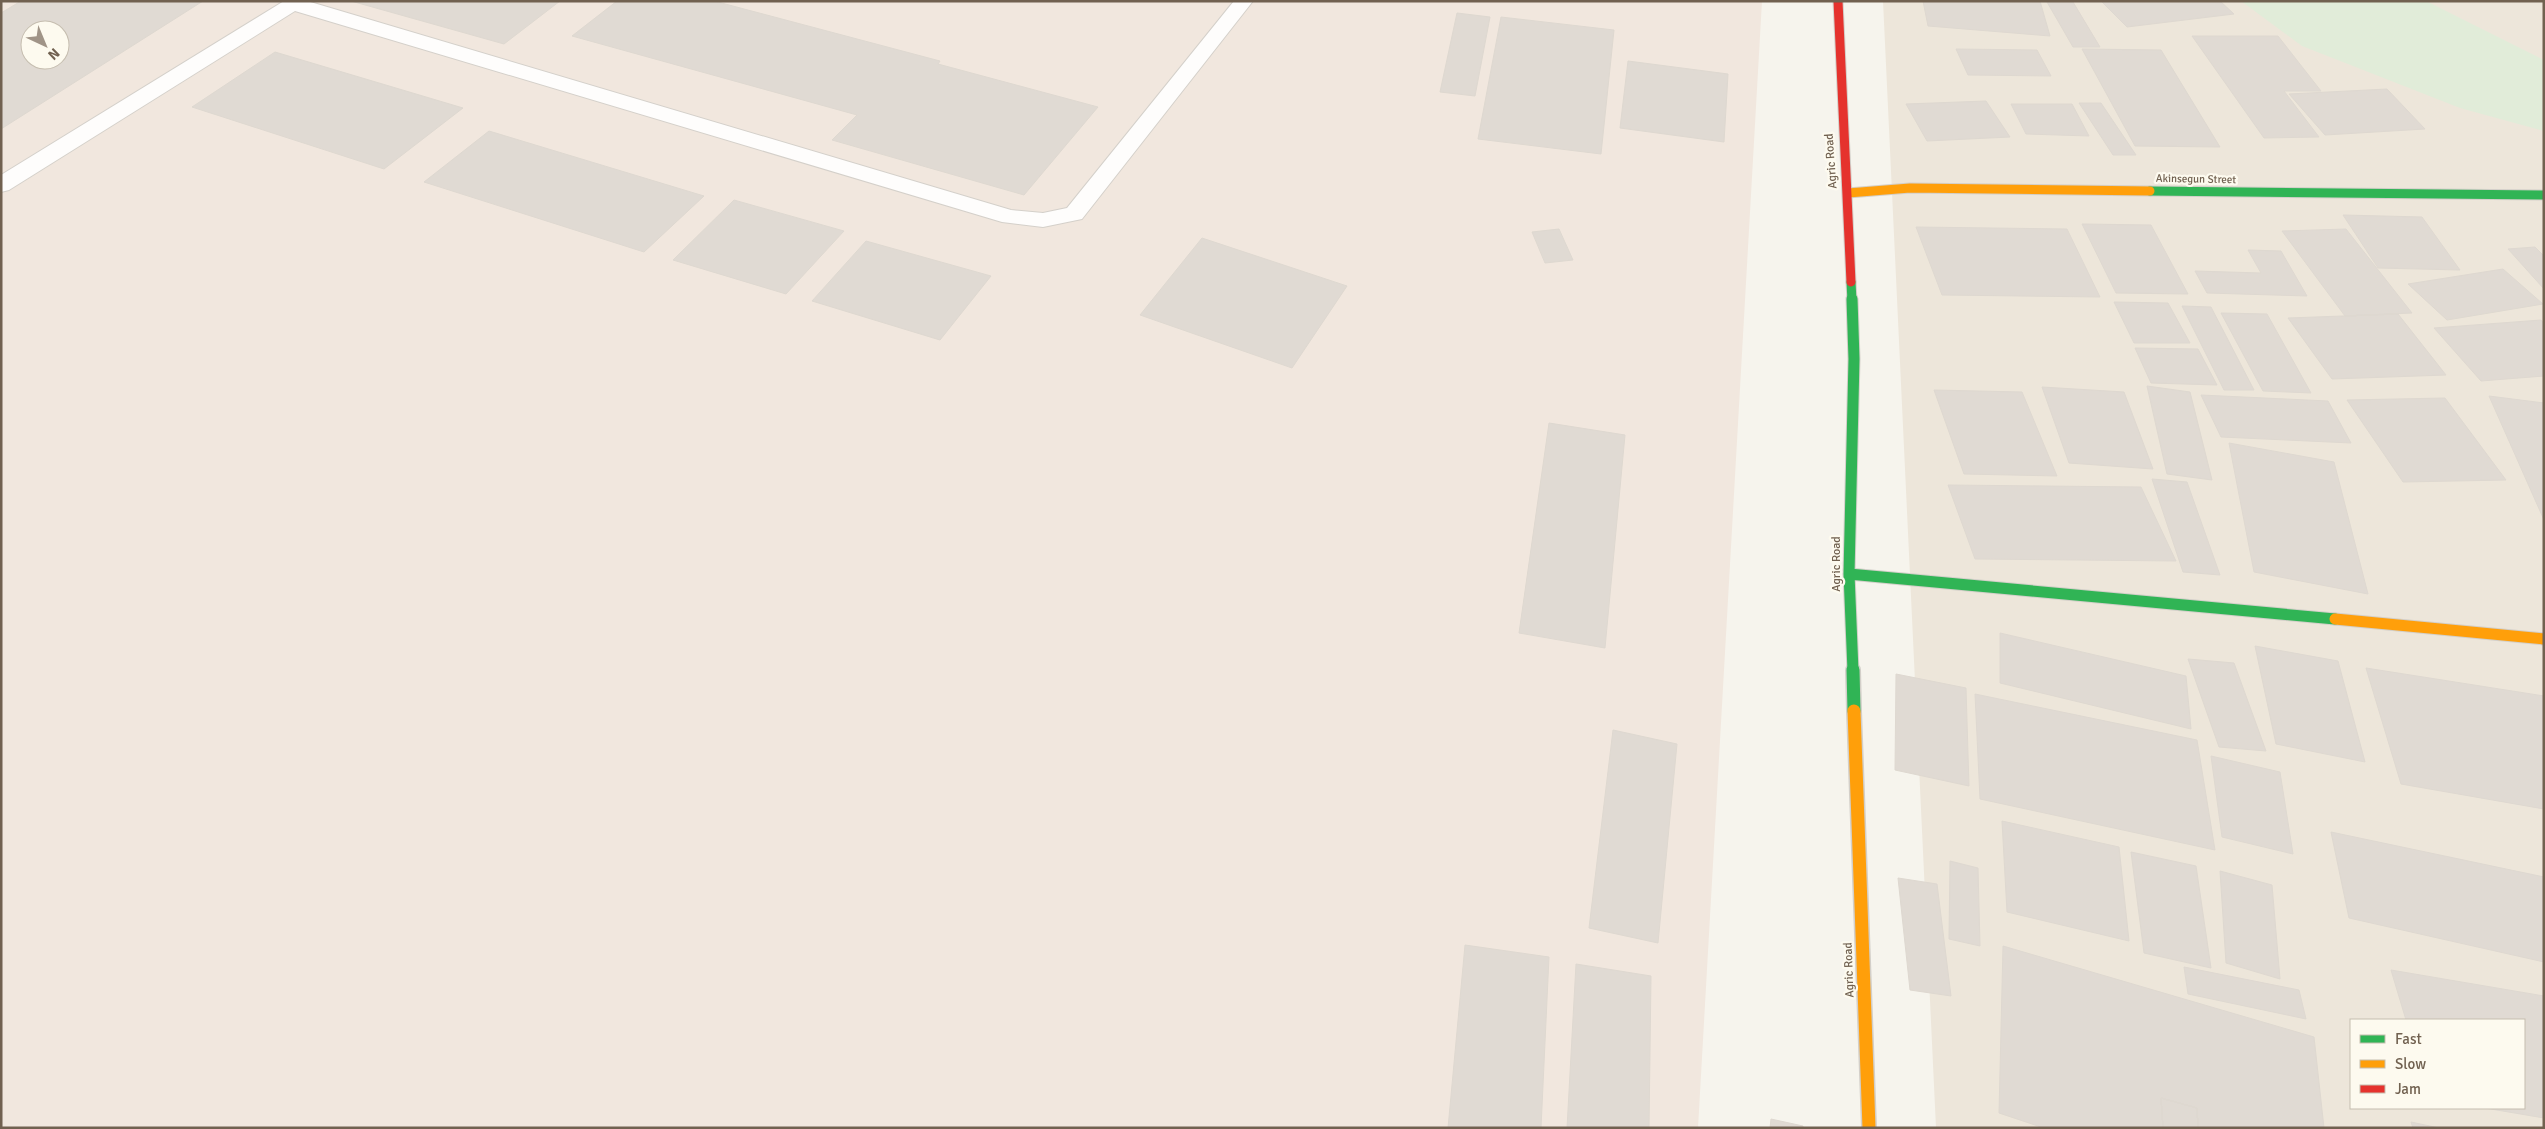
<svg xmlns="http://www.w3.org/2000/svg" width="2545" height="1129" font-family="Signika,sans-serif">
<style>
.residential{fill:#ede6da;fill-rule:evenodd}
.commercial{fill:#f1e7de;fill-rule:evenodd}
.green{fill:#e1ecd9}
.building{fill:#e0dad3;stroke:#ded8d0;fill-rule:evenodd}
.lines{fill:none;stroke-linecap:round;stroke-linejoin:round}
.lane-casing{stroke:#d4d0ca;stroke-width:2}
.fast-far2-casing{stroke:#d3cfc9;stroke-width:11}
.fast-far1-casing{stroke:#d3cfc9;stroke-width:13}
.fast-casing{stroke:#d3cfc9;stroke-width:16}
.slow-far2-casing{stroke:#d3cfc9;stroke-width:11}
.slow-far1-casing{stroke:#d3cfc9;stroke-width:13}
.slow-casing{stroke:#d3cfc9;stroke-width:16}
.jam-casing{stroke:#d3cfc9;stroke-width:11}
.lane{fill:#fefdfc;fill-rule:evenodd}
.fast-far2{stroke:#30b455;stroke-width:9}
.fast-far1{stroke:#30b455;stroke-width:11}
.fast{stroke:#30b455;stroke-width:13}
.slow-far2{stroke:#ff9f0a;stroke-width:9}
.slow-far1{stroke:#ff9f0a;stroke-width:11}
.slow{stroke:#ff9f0a;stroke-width:13}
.jam{stroke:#e5322d;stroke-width:9}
.labels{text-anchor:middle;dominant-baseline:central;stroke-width:4.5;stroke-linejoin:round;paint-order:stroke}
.far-street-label{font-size:11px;fill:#716150;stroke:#fdfaef}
.street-label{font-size:12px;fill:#716150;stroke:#fdfaef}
</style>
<rect width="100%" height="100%" fill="#f6f4ed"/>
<path class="residential" d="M1883 1H2544V1128H1936ZM2351 1020H2524V1108H2351Z"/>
<path class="commercial" d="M1 1H1762L1698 1128H1ZM30 30H60V60H30Z"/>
<path class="green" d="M2241 1H2426L2544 60V131L2460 108 2302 46Z"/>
<path class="building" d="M21 1H203L1 129V13ZM30 30H60V60H30Z
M351 1H560L504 44Z
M617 1H714L940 61 938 64 1098 107 1024 195 832 140 857 115 572 36Z
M1923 1H2040L2050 36 1928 26Z
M2101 1H2220L2234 14 2127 27Z
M2047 2H2073L2100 47H2073Z
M1457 13 1490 17 1475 96 1440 92Z
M1501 17 1614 30 1601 154 1478 139Z
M2192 36H2278L2321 91H2284L2319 137 2264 138Z
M1956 49 2037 50 2051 76 1968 75Z
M2082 49 2161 50 2220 147 2135 146Z
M275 52 463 108 384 169 192 107Z
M1628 61 1728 74 1724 142 1620 128Z
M2387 89 2425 129 2325 135 2289 94Z
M1986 101 2010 137 1927 141 1906 104Z
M2079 103H2101L2136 155H2113Z
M2011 104H2072L2089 136 2026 134Z
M489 131 704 196 644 252 424 182Z
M734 200 844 231 786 294 673 260Z
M2343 215 2422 217 2460 270 2378 268Z
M2082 224 2151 225 2188 294 2116 293Z
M1916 227 2067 229 2100 297 1942 295Z
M1559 229 1573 260 1545 263 1532 232Z
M2346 229 2412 313 2345 316 2282 231Z
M1202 238 1347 286 1292 368 1140 315Z
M866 241 991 276 940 340 812 301Z
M2535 247 2544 256V289L2508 249Z
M2248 250 2281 251 2307 296 2207 293 2195 271 2261 273Z
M2503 269 2543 304 2447 320 2408 284Z
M2114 302 2168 303 2190 343H2134Z
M2182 306 2211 307 2254 390H2224Z
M2221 313 2267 314 2311 393 2263 391Z
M2398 314 2446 375 2332 379 2288 318Z
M2541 320 2544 324V376L2481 381 2434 328Z
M2135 348 2198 349 2217 385 2151 383Z
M2147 386 2190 392 2212 480 2167 474Z
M2042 387 2124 392 2153 469 2069 463Z
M1934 390 2022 392 2057 476 1964 474Z
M2201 395 2328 401 2351 443 2221 437Z
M2489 396 2544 403V520Z
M2445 398 2506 480 2403 482 2347 400Z
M1549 423 1625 435 1605 648 1519 633Z
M2229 443 2334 462 2368 594 2254 572Z
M2152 479 2187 482 2220 575 2183 572Z
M1948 485 2141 487 2176 561 1975 559Z
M2000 633 2186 676 2191 729 2000 683Z
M2255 646 2338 661 2365 762 2276 744Z
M2188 659 2234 663 2266 751 2219 747Z
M2366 668 2544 696V809L2401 784Z
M1896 674 1966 688 1969 786 1895 770Z
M1975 694 2197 740 2215 850 1980 799Z
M1613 730 1677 744 1658 943 1589 928Z
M2211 756 2280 772 2293 854 2222 837Z
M2002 821 2119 847 2129 941 2007 912Z
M2331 832 2544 877V962L2349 918Z
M2131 852 2196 866 2211 968 2144 953Z
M1950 861 1978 868 1980 946 1949 939Z
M2220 871 2272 885 2280 979 2226 963Z
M1898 878 1937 884 1951 996 1910 990Z
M1465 945 1549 957 1541 1128H1448Z
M2003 946 2314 1037 2324 1128H2198L2197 1108 2161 1098 2163 1128H2044L1999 1113Z
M1576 964 1651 976 1649 1128H1567Z
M2184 967 2299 990 2306 1019 2188 994Z
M2391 970 2544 996V1118L2485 1108H2524V1020H2406Z
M2161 1098 2197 1108 2198 1128H2163Z
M1771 1119 1803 1126V1128H1770Z
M2411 1122 2439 1128H2413Z"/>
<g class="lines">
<defs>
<path id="lane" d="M284 1H307L1011 210 1043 213 1067 208 1234 1H1253L1082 219 1043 227 1002 222 295 11 9 190 1 192V175Z"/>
<path id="fast-far2" d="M2150 191 2544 195
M1851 282 1852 301"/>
<path id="fast-far1" d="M1852 299 1854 359 1849 574 1853 671
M1849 574 2335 619"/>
<path id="fast" d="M1853 670 1854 711"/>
<path id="slow-far2" d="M1848 193 1910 188 2150 191"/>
<path id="slow-far1" d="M2335 619 2544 639"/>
<path id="slow" d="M1854 711 1869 1128"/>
<path id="jam" d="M1838 1 1851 282"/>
</defs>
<use href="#lane" class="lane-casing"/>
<use href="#fast-far2" class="fast-far2-casing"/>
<use href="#fast-far1" class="fast-far1-casing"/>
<use href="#fast" class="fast-casing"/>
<use href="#slow-far2" class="slow-far2-casing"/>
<use href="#slow-far1" class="slow-far1-casing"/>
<use href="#slow" class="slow-casing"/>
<use href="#jam" class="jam-casing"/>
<use href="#lane" class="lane"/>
<use href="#fast-far2" class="fast-far2"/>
<use href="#fast-far1" class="fast-far1"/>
<use href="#fast" class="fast"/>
<use href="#slow-far2" class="slow-far2"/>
<use href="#slow-far1" class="slow-far1"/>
<use href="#slow" class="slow"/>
<use href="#jam" class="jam"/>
</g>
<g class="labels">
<g class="far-street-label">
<text transform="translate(2196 179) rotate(1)">Akinsegun Street</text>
</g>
<g class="street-label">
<text transform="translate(1831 161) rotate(-94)">Agric Road</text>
<text transform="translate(1836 564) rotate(-90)">Agric Road</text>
<text transform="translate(1849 970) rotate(-92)">Agric Road</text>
</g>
</g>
<rect width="2545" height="1129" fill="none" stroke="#716150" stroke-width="5"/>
<rect x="2350" y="1019" width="175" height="90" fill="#fdfaef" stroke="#c5bdaf"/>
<rect x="2360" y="1035" width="25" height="8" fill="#30b455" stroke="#c5bdaf"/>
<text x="2395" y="1044" font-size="15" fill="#716150">Fast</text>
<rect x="2360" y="1060" width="25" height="8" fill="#ff9f0a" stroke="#c5bdaf"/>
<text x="2395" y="1069" font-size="15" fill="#716150">Slow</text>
<rect x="2360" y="1085" width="25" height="8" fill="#e5322d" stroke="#c5bdaf"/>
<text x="2395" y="1094" font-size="15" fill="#716150">Jam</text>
<g transform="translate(45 45) rotate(136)"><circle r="24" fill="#fdfaef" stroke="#c5bdaf"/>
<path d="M0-4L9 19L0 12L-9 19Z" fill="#a09487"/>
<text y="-8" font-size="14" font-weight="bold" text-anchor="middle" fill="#716150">N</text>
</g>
</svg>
